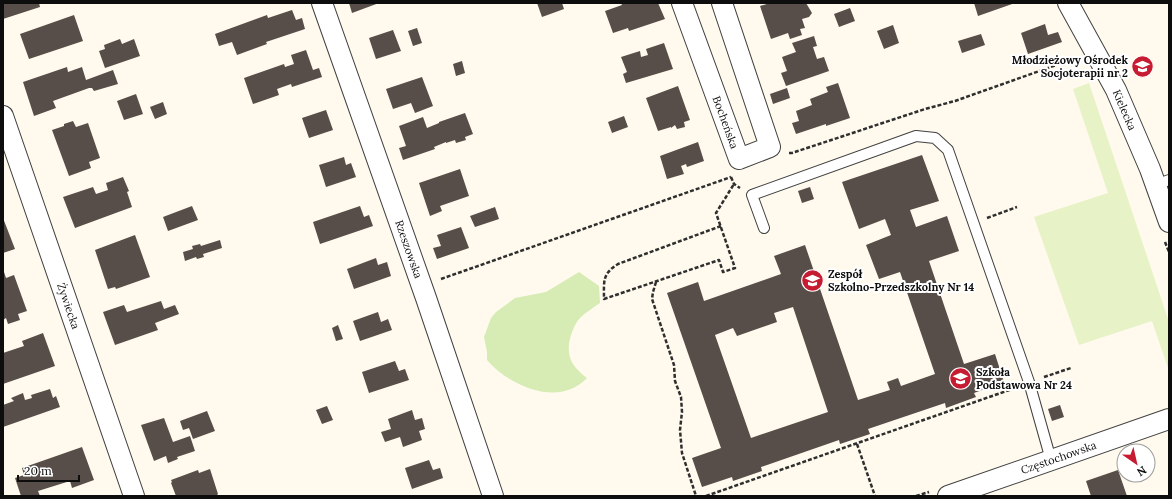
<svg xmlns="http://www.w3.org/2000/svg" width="1172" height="499" font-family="Lora,serif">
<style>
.green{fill:#d6ecb4}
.pitch{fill:#e7f3c6}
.building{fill:#574d49;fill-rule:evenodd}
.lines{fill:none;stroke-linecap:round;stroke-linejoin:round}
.service-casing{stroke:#404040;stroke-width:12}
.minor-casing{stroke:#404040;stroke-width:22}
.path{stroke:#2f2f2f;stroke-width:2.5;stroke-dasharray:4 2;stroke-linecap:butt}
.service{stroke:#fff;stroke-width:10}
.minor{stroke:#fff;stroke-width:20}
.labels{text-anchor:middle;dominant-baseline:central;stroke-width:4;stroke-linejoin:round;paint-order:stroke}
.poi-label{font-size:11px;font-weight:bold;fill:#0d0d0d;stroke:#fff;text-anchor:start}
.street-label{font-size:11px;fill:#0d0d0d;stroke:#fff}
</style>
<rect width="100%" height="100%" fill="#fffaed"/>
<path class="green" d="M579 272 599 286 600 303C593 308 586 312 580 318 576 322 573 329 571 335 565 355 571 366 587 378 559 408 509 386 487 360V352L484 337 491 318 496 312 515 298 546 292Z"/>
<path class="pitch" d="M1089 83 1169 322V371L1152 321 1079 345 1034 217 1108 193 1073 89Z"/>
<path class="building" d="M3 3H39L40 7 3 19Z
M349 3H379L352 13Z
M537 3H562L564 9 542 17Z
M621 3H658L665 19 629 31 628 28 613 33 605 11 622 5Z
M770 3H806L812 13 809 17 802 19 805 28 800 29 802 35 790 39 788 33 771 39 760 6Z
M974 3H1015L978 16Z
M850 8 855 21 839 27 834 14Z
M292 10 296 20 302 18 305 29 266 42 267 44 237 55 232 42 219 46 215 34 267 15 268 18Z
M74 15 83 41 29 59 20 34Z
M1045 24 1048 35 1058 32 1062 42 1028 54 1021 33Z
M893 25 899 43 884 49 877 31Z
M417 28 422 43 413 46 408 31Z
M393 30 401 51 376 59 369 38Z
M981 34 985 45 962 53 958 41Z
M814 36 817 46 813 47 817 59 824 57 829 71 786 86 781 73 787 71 782 57 796 52 792 43Z
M120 39 122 44 134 39 140 56 105 68 99 51 105 49 104 45Z
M664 43 673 69 626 83 623 74 627 72 621 57 640 51 641 57 648 55 646 49Z
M306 50 313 70 319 68 322 77 292 87 291 84 277 89 279 95 253 104 244 78 284 64 285 67 294 64 291 55Z
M462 61 465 73 456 76 453 64Z
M67 67 68 72 82 67 86 80 113 70 118 84 94 91 92 88H89L53 101 56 108 34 116 23 82Z
M422 77 433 106 415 113 411 103 393 109 386 89Z
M838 83 850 118 826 126V124L796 134 792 123 799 121 796 111 812 105 810 99 828 92 826 87Z
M678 86 690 120 684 122 685 127 677 129 675 125 671 128V127L658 131 646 98Z
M787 88 790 98 773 104 770 94Z
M136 94 143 114 124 120 117 101Z
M163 102 167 114 155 119 150 107Z
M326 110 333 130 309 138 302 118Z
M465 113 473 134 465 137 466 140 456 143 455 140 446 143V142L434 147 435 149 403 160 399 148 406 146 399 126 423 117 427 128 439 123V122Z
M624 116 628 127 612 133 608 122Z
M73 121 76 127 88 123 100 158 89 162 91 168 69 176 52 130 64 126V124Z
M698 142 704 161 687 167 686 164 681 166 684 174 667 179 660 156Z
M922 155 939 201 910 210 916 227 947 216 959 251 929 261 964 364 995 354 1004 382 974 393 976 397 946 408 945 403 868 429 870 434 840 444 839 440 761 467 762 471 733 481 732 477 702 487 692 458 721 448 667 293 698 282 704 301 781 274 774 256 805 245 858 400 890 390 887 382 898 378 901 386 935 374 900 272 879 279 866 245 891 235 885 219 859 229 842 182ZM793 307 828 412 751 438 715 335 733 328 737 336 777 322 774 313Z
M344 157 346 165 351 163 356 177 326 187 319 165Z
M460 169 469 196 440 206 442 211 430 216 419 183Z
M123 177 129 191 127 192 132 207 75 228 63 197 93 187 96 194 108 190 106 183Z
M810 187 814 199 802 203 798 191Z
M192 206 198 220 168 231 163 217Z
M360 206 364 217 369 215 373 226 320 244 313 222Z
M495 207 499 219 475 227 470 216Z
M3 218 15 249 3 253Z
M461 227 469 248 437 259 433 248 441 246 437 235Z
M135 235 150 277 116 289 115 287 108 289 95 250Z
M220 240 222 248 203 254 204 257 197 259 196 257 185 261 183 252 193 249 192 246 200 244 201 246Z
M376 258 378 265 387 262 391 276 354 289 347 269Z
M3 272H4L6 278 14 275 27 311 18 314 20 320 8 324 6 318 3 320Z
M161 301 164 309 175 305 179 314 155 323 158 330 115 345 103 312 124 305 127 312Z
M378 312 381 322 388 319 392 330 360 341 353 321Z
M338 325 343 339 336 341 332 328Z
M43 333 55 366 3 384V353L24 346 22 341Z
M395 361 399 371 405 369 409 380 369 393 362 372Z
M50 389 53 398 56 396 60 407 3 427V405L14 401 11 398 23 393 25 400 32 398 31 395Z
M1060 405 1064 417 1052 421 1048 409Z
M327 406 333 420 322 424 316 410Z
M412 410 415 420 422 418 425 429 419 431 422 440 403 447 400 437 385 442 381 432 391 429 388 419Z
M207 411 215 431 193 439 189 428 183 430 180 421Z
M164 418 173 442 190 436 195 451 177 457 178 459 168 463 166 456 154 461 141 425Z
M82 447 94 480 72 488 70 481 38 491 40 496H28V495L21 496 15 478 24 475 22 468Z
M429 460 433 470 440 468 443 478 412 489 405 468Z
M210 469 218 494 217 495V496H176L171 483 172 482 171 480 198 470 199 473Z
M1118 470 1127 496H1091L1086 481Z"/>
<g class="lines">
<defs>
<path id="service" d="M1156 185 1169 180
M764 228 752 195 916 136 935 138 948 150 1029 382 1051 460"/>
<g id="minor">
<path id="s1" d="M322 3 426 298 493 496"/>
<path id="s2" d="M682 3 739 159 770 147 722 3"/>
<path id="s3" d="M1068 3 1116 90 1150 169 1169 222"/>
<path id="s4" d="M3 116 134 496"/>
<path id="s5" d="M948 496 1169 419"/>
</g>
</defs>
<use href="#service" class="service-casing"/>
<use href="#minor" class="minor-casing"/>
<path class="path" d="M789 153H792L925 109 955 101 1076 58
M731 177 734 184 740 188
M987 218 1017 207
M721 226 618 264C602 274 604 281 604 299L719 260 723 272 735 268 716 213 734 184
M1165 242 1169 252
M441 279 731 177
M656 282 653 292 652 299 674 365 675 381 681 397 682 412 680 430 682 453 696 496
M1044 377 1071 368
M857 444 875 496
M706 496 1015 388
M916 496 929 492"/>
<use href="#service" class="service"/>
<use href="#minor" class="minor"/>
</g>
<defs>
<symbol id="school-disc" viewBox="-11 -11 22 22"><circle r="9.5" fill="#c71b32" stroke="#fff"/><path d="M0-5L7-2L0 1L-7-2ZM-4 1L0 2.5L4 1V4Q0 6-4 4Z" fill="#fff"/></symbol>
</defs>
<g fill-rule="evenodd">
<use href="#school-disc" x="1130" y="54" width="25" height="25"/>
<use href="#school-disc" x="800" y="268" width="25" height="25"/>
<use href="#school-disc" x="948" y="366" width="25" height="25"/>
</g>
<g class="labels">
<g class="poi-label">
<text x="1128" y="60" text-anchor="end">Młodzieżowy Ośrodek<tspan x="1128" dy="13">Socjoterapii nr 2</tspan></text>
<text x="828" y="274">Zespół<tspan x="828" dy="13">Szkolno-Przedszkolny Nr 14</tspan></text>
<text x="976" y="372">Szkoła<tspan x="976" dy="13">Podstawowa Nr 24</tspan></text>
</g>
<g class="street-label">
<text stroke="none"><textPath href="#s3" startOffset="121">Kielecka</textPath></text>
<text stroke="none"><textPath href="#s2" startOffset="127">Bocheńska</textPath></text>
<text stroke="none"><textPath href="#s1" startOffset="261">Rzeszowska</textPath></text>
<text stroke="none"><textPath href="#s4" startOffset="201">Żywiecka</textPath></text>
<text stroke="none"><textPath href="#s5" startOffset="117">Częstochowska</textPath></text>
</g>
</g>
<rect width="1172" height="499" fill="none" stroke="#0d0d0d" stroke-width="8"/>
<g transform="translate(1136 463) rotate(146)"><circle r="19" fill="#ffffff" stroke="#9e9e9e"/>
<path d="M0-3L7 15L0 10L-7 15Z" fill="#c71b32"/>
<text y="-6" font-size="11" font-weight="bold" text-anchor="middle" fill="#0d0d0d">N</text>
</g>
<path d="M18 475v6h61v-6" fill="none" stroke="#0d0d0d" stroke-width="2"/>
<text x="24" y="475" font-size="12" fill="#0d0d0d" stroke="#ffffff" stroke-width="3" paint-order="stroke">20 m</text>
</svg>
